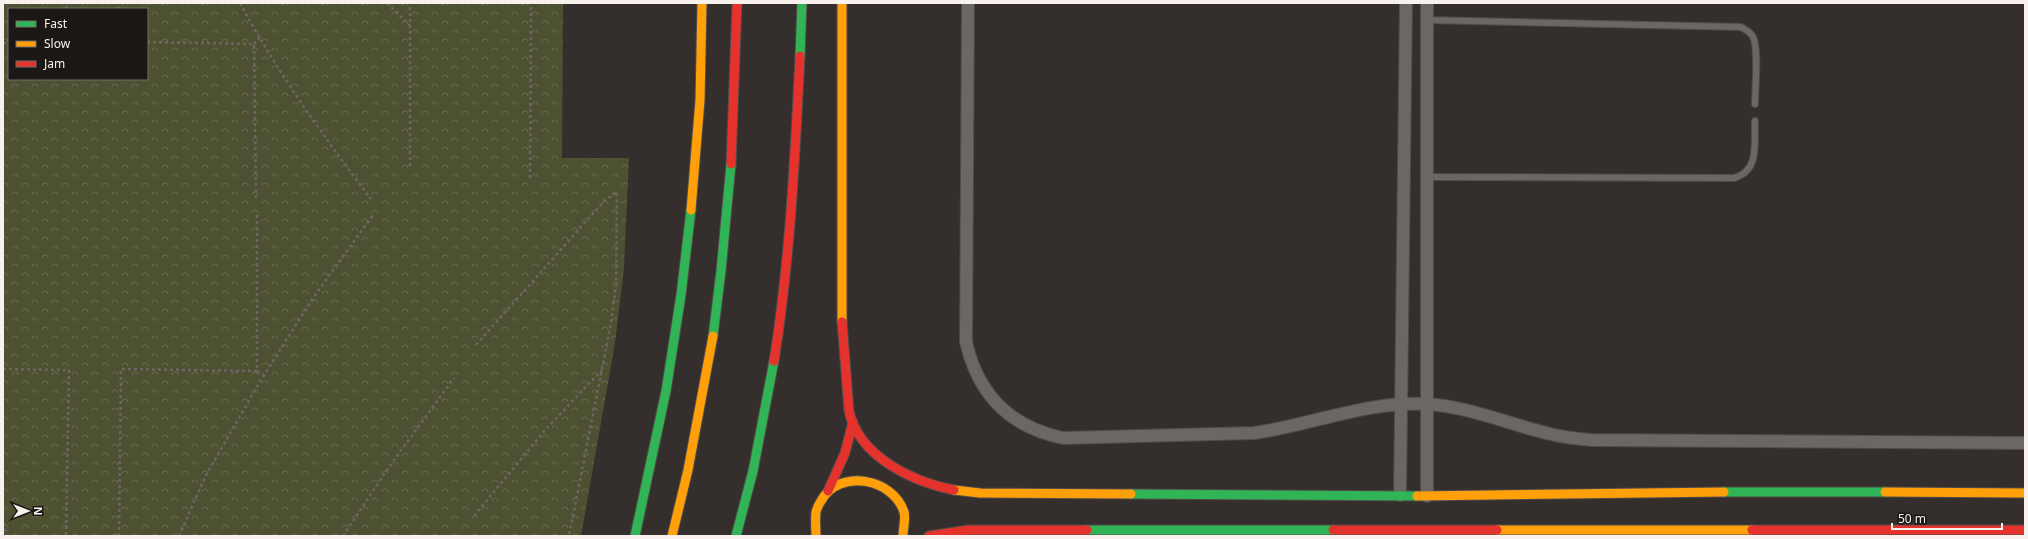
<svg xmlns="http://www.w3.org/2000/svg" width="2028" height="539" font-family="'Noto Sans',sans-serif">
<style>
.forest{fill:url(#forest-crowns);fill-rule:evenodd}
.lines{fill:none;stroke-linecap:round;stroke-linejoin:round}
.lane-casing{stroke:#504b49;stroke-width:8}
.street-casing{stroke:#504b49;stroke-width:14}
.fast-casing{stroke:#504b49;stroke-width:11}
.slow-casing{stroke:#504b49;stroke-width:11}
.jam-casing{stroke:#504b49;stroke-width:11}
.path{stroke:#6b6664;stroke-width:2.5;stroke-dasharray:3 3;stroke-linecap:butt}
.lane{stroke:#6b6765;stroke-width:6}
.street{stroke:#6b6765;stroke-width:12}
.fast{stroke:#30b455;stroke-width:9}
.slow{stroke:#ff9f0a;stroke-width:9}
.jam{stroke:#e5322d;stroke-width:9}
</style>
<defs>
<pattern id="forest-crowns" width="20" height="18" patternUnits="userSpaceOnUse"><rect width="20" height="18" fill="#4d5131"/><path d="M2 6a3 3 0 1 1 6 0M12 15a3 3 0 1 1 6 0" fill="none" stroke="#676a4f"/></pattern>
</defs>
<rect width="100%" height="100%" fill="#342e2c"/>
<path class="forest" d="M3 3H563L562 158H629L624 267 615 343 581 536H3ZM9 9H147V79H9Z"/>
<g class="lines">
<defs>
<path id="lane" d="M1427 20 1741 27C1746 30 1751 32 1753 37 1759 49 1755 88 1755 104
M1426 177 1734 178C1760 171 1754 143 1755 121"/>
<path id="street" d="M968 3 966 342C978 395 1010 427 1063 438L1254 433C1311 425 1367 401 1425 404 1470 406 1512 426 1555 435 1567 438 1580 439 1592 440L2025 443
M1400 495 1406 3
M1427 496V3"/>
<path id="fast" d="M800 56 802 3
M713 336 721 271 731 164
M1724 492H1885
M1131 494 1417 496
M1087 530H1333
M635 536 666 391 681 295 691 210
M736 536 753 471 774 361"/>
<path id="slow" d="M842 3V322
M691 210 700 100 702 3
M954 490 980 493 1131 494
M1885 492 2025 493
M1417 496 1724 492
M1497 530H1752
M672 536 688 470 713 336
M816 536C816 528 815 519 816 512 817 508 819 504 821 501 839 468 893 478 904 512 906 518 903 529 903 536"/>
<path id="jam" d="M731 164 737 3
M842 322 849 411C859 457 913 482 954 490
M774 361C790 261 795 158 800 56
M828 491 845 453 853 422
M1333 530H1497
M1752 530H2025
M929 536 968 530H1087"/>
</defs>
<use href="#lane" class="lane-casing"/>
<use href="#street" class="street-casing"/>
<use href="#fast" class="fast-casing"/>
<use href="#slow" class="slow-casing"/>
<use href="#jam" class="jam-casing"/>
<path class="path" d="M240 3C277 72 324 137 371 199
M387 3 410 26
M66 9V3
M118 9 119 3
M147 42 254 44 256 198
M3 43H9
M254 44 260 37
M410 166V3
M530 178 531 3
M476 345 605 200 617 192 616 284 611 323 569 536
M3 369 69 370 66 536
M257 371 265 376
M474 516 546 429 602 370
M3 523 8 536
M119 536 121 369 257 371V215
M179 536 206 475 261 380 311 301 373 215
M343 536 389 467 454 378"/>
<use href="#lane" class="lane"/>
<use href="#street" class="street"/>
<use href="#fast" class="fast"/>
<use href="#slow" class="slow"/>
<use href="#jam" class="jam"/>
</g>
<rect width="2028" height="539" fill="none" stroke="#f8f1ee" stroke-width="8"/>
<rect x="8" y="8" width="140" height="72" fill="#1b1714" stroke="#736e6b"/>
<rect x="16" y="21" width="20" height="6" fill="#30b455" stroke="#736e6b"/>
<text x="44" y="28" font-size="12" fill="#f8f1ee">Fast</text>
<rect x="16" y="41" width="20" height="6" fill="#ff9f0a" stroke="#736e6b"/>
<text x="44" y="48" font-size="12" fill="#f8f1ee">Slow</text>
<rect x="16" y="61" width="20" height="6" fill="#e5322d" stroke="#736e6b"/>
<text x="44" y="68" font-size="12" fill="#f8f1ee">Jam</text>
<g transform="translate(28 511) rotate(90)" stroke="#1b1714" stroke-width="3" paint-order="stroke">
<path d="M0-3L7 15L0 10L-7 15Z" fill="#f8f1ee"/>
<text y="-6" font-size="11" font-weight="bold" text-anchor="middle" fill="#f8f1ee">N</text>
</g>
<path d="M1892 523v6h110v-6" fill="none" stroke="#f8f1ee" stroke-width="2"/>
<text x="1898" y="523" font-size="12" fill="#f8f1ee" stroke="#1b1714" stroke-width="3" paint-order="stroke">50 m</text>
</svg>
